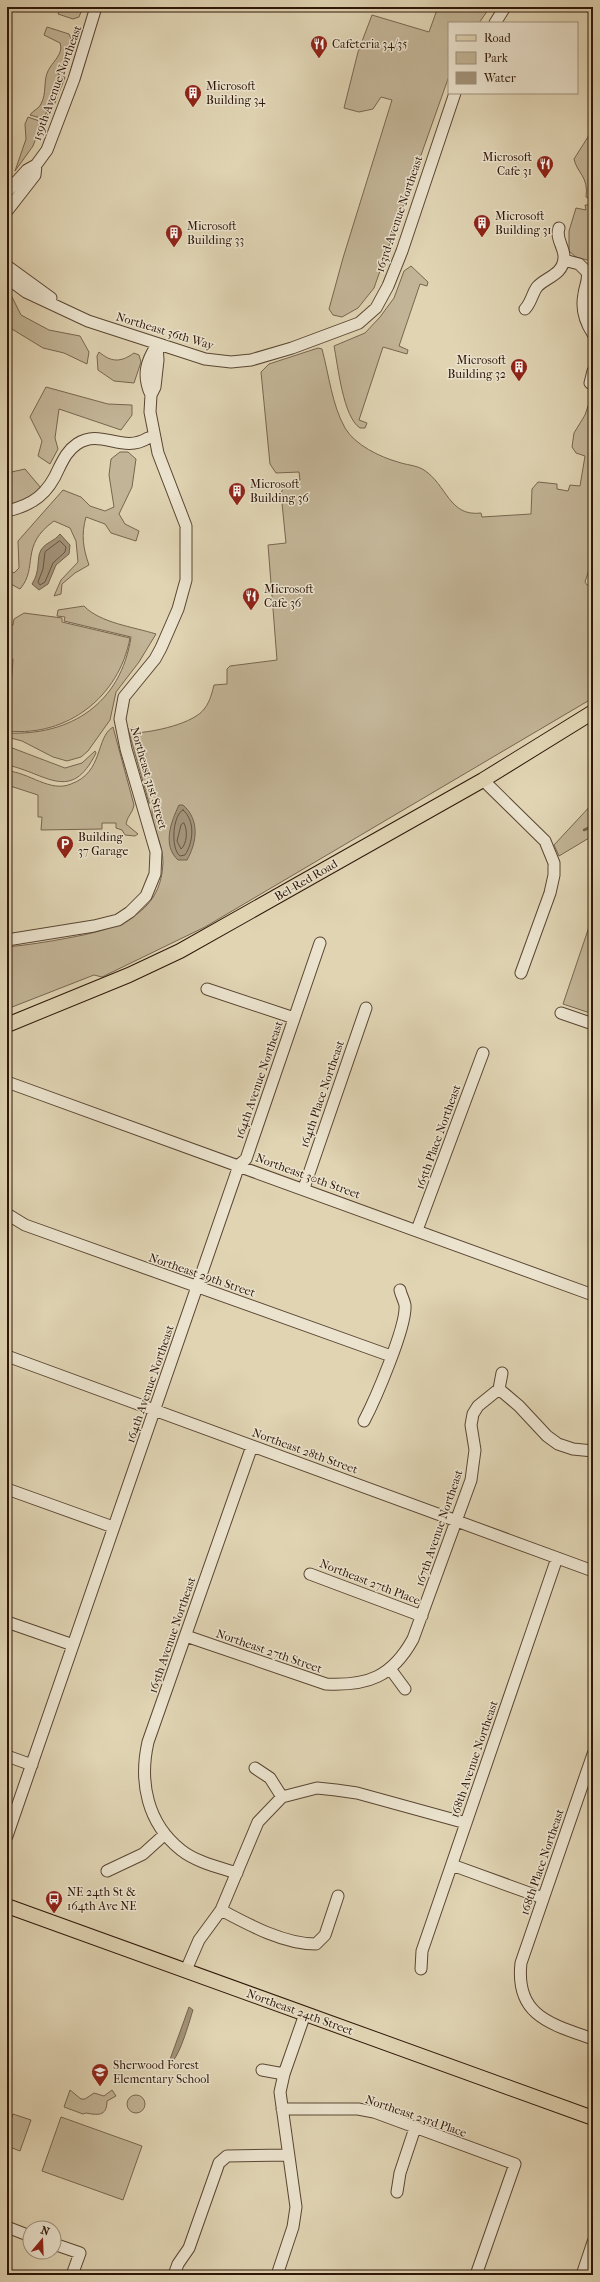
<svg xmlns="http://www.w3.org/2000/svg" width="600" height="2282" font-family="'IM FELL French Canon',serif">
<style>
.green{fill:#c2b496;stroke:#78654f}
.water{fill:#a39379;stroke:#74614c}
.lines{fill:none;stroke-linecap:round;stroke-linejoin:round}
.shore{stroke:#685440;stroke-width:1}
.stream{stroke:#74614c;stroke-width:2.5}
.minor-casing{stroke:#5a4633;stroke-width:13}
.major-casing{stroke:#2e1608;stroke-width:16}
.minor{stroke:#ebe3ce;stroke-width:11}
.major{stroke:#e0d4b3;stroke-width:14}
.labels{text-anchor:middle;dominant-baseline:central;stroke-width:3;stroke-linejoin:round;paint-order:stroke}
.poi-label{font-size:12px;fill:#2e1608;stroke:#ebe3ce;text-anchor:start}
.street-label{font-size:12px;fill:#2e1608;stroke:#ebe3ce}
</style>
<rect width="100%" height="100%" fill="#e0d4b3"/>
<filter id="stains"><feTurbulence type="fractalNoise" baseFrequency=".005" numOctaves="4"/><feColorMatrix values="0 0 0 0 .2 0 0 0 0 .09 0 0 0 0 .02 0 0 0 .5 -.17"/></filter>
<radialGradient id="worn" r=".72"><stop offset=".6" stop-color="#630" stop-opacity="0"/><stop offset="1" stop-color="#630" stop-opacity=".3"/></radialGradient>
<path class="green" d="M61 7H83L79 17 73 19 58 14Z
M438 7H490L479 23H449V76L374 288 358 308 342 317 333 315 329 309 343 258 392 100 381 97 373 109 359 112 344 108 358 52 372 15 429 32Z
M47 27 69 34 72 41 61 72 59 71 58 74 60 75 44 119 30 115C33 110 39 109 41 104 47 93 43 81 48 71 52 62 64 54 60 43L44 35Z
M62 76 65 77 48 121 46 120Z
M28 117 42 122 33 146 15 171 26 139 25 124Z
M593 129V266L591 261 576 257 569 251V231L576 208 586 210 585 205H589L590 199 586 197C589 177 577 173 574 159Z
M411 266 428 282 427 286 420 284 399 346 408 350 407 354 383 347 359 420 367 423 365 428H360C343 417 338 366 334 346L365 333 380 317 394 298 404 271Z
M593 280V325L588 308Z
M10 293 21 315 49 330 80 336 89 352 87 364 64 353 43 348 7 326V296Z
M318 348 322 349C329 375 332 405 345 428 355 445 380 457 398 462 406 465 416 465 424 470 447 485 449 517 481 513L482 517 531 514 532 489 538 482 557 484V489L568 491 570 485 580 486 585 456 576 453 572 447 574 433 585 415 593 391V557L585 582 587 585H593V698L205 927 102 977 94 975 7 1009V947C27 945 47 942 68 938 112 930 162 917 163 862 163 844 151 824 152 811 152 808 153 807 152 803H149L128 729 133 728 135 733C153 732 194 724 205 708 210 701 212 693 214 685L227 684V669L230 666 277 660 268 545 286 543 281 493C285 483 290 482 300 480L299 472 276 473 270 464 261 372 269 364Z
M99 352C111 362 120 363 134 353L139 355 141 362 134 383 114 381 98 370 97 356Z
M46 387 108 404 132 405V415L121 430 59 409 55 438 58 449 50 464 38 456 42 441 30 417Z
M120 452H128L136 459 132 487 119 514 125 524 139 531 136 541 111 533 105 524 86 517C81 535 83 548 89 565L75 573 62 584 61 594 54 596 61 580 78 562 76 541 70 528 54 521C19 546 39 567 20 589L7 582V569L14 573 19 568 18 541 63 490 81 497 90 506 105 511 114 507 109 475 111 459Z
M25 469 41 488 35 496 7 507V473Z
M84 606C100 623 134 627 156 634L139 662 116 692 110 720 88 751 81 757 67 761 53 757 22 741 7 737V733C71 736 121 703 131 637L64 621 65 617 57 616 58 610Z
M24 613 62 618V622L130 638C119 697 67 737 8 731L13 659H11L7 721V628L13 625 14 619Z
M113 727 134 805C133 813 127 816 126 824L138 834 135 836 125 835 122 830 116 828V823H102V829L41 830 42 817H38V795L7 785V771C29 772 50 793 71 784 104 772 95 738 113 727Z
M7 746 65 768 82 763 95 751 96 753C71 804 46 773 7 765Z
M593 803V838H589L559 856 554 845Z
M593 915V1014L563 1004Z
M70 2090 81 2099H85L94 2093 104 2096 112 2090 116 2096 107 2101C107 2117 97 2115 86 2113L83 2114 64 2107Z
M127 2104a9 9 0 1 1 18 0a9 9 0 1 1-18 0Z
M13 2114 31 2120 20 2151 7 2146V2130Z
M61 2117 142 2146 123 2200 42 2171Z"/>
<path class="water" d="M60 534 70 545 69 554 56 565 48 584 39 590 32 584C41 570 36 559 41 550 46 542 55 541 60 534Z
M179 805H183C200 820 197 842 187 860H178C162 845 171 822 179 805Z
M189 2007 193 2010C189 2022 179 2061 168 2065Z"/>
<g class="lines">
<path class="shore" d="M60 541 66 547 65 552 53 563 45 582 40 585 38 582 43 569 45 552Z
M183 810C196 821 193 843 185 855L180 856C170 848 173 814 183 810Z
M184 823C188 830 187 844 181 849L177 841 181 825Z"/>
<path class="stream" d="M584 830 593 826"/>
<defs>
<path id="minor" d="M495 23 505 7
M7 192 27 170 36 165 47 150 74 79 96 7
M7 211 35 175 36 165
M564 260 579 264 587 272C589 280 585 285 584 294 581 308 585 322 593 334
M7 266 51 298
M7 278 26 292 88 321 205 359 231 362 251 360 292 348 359 323 376 308 388 286 402 251 455 93
M525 309C531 303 532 294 537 287 546 277 563 275 564 258 565 248 555 239 559 228
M590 383 593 371
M151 395C142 376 146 361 157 345
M7 511C33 505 48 494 59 468 64 458 68 450 77 444 101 428 122 454 148 438
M483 780 545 841 554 863V875L550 893 521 973
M7 940 94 926 118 920 130 912 146 896 155 874 156 852 126 749 120 719 124 697 155 659 161 648 178 609 186 580V526L158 453 150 412 151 395 155 387 158 360 157 345
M207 989 294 1018
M561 1013 593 1024
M7 1082 593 1295
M304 1188 366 1008
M7 1214 25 1225 391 1356
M417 1230 483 1053
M7 1356 593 1571
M499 1389 519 1406 547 1436 558 1444 573 1449 593 1451
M364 1421C375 1400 407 1326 405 1305 404 1300 401 1295 400 1290
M7 1489 113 1527
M310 1574 422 1616
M7 1622 73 1645
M186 1636 326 1684C368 1686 392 1677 413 1639L471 1480 475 1450 471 1425 473 1414 478 1406 499 1389 502 1373
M391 1670 405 1689
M593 1754 521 1963C515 2016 551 2024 593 2039
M7 1756 32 1765
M255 1768 270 1778 282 1797 317 1788 336 1790 357 1793 466 1823
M7 1836 236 1174 239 1165 246 1159 320 943
M452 1865 543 1898
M107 1871 143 1854 164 1835
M237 1873C218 1867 196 1862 181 1850 147 1823 139 1782 148 1742L252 1446
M221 1910C249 1925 284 1944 316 1944
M316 1944 325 1935 338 1896
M421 1969 422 1951 557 1558
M186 1970 199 1940 221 1910 258 1822 282 1797
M262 2070 284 2074
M282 2109H358L374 2112 515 2164 476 2275
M397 2192 400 2173 415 2128
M7 2227 30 2236
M54 2244 80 2253 72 2275
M174 2275 178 2264 189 2248 219 2163 227 2156 288 2155
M277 2275 293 2227 296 2207 280 2092 284 2074 305 2014
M582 2275 593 2242"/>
<path id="major" d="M7 1025 129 975 180 951 483 780 593 712
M7 1906 593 2118"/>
</defs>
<use href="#minor" class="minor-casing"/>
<use href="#major" class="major-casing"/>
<use href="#minor" class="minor"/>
<use href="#major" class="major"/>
</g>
<defs>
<symbol id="restaurant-pin" viewBox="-11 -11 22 30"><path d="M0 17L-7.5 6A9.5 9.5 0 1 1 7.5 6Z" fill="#8f2418" stroke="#ebe3ce"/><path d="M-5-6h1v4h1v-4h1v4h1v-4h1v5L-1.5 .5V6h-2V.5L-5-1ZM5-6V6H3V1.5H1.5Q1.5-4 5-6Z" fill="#fff"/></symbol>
<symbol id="building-pin" viewBox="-11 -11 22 30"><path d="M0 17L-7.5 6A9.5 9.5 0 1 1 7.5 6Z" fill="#8f2418" stroke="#ebe3ce"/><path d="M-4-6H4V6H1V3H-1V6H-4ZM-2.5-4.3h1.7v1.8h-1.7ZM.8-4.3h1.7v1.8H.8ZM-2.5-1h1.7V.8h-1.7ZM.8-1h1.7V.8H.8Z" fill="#fff"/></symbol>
<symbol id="parking-pin" viewBox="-11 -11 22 30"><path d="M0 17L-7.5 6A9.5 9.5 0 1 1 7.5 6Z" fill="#8f2418" stroke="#ebe3ce"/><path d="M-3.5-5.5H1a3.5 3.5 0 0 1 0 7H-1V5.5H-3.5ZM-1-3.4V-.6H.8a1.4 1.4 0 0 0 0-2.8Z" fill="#fff"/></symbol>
<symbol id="bus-pin" viewBox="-11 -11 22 30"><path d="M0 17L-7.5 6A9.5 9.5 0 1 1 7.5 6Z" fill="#8f2418" stroke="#ebe3ce"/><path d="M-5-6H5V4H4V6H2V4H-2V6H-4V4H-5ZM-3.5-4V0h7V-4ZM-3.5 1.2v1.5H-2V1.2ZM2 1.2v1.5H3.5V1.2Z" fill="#fff"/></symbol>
<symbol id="school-pin" viewBox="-11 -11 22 30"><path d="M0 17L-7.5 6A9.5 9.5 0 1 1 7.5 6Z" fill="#8f2418" stroke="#ebe3ce"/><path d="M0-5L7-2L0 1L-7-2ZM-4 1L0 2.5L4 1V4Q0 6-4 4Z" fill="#fff"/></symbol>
</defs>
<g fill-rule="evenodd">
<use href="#restaurant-pin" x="309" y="34" width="20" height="27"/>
<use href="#building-pin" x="183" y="83" width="20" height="27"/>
<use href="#restaurant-pin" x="535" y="154" width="20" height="27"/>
<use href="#building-pin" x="472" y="213" width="20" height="27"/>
<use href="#building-pin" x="164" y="223" width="20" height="27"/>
<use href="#building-pin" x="509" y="357" width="20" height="27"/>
<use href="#building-pin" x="227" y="481" width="20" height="27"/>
<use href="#restaurant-pin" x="241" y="586" width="20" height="27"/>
<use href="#parking-pin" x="55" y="834" width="20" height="27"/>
<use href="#bus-pin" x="44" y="1889" width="20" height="27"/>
<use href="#school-pin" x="90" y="2062" width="20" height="27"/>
</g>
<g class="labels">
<g class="poi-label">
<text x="332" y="44">Cafeteria 34/35</text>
<text x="206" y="86">Microsoft<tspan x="206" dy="14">Building 34</tspan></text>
<text x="532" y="157" text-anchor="end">Microsoft<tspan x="532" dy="14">Cafe 31</tspan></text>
<text x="495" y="216">Microsoft<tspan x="495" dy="14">Building 31</tspan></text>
<text x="187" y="226">Microsoft<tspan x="187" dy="14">Building 33</tspan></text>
<text x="506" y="360" text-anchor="end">Microsoft<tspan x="506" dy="14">Building 32</tspan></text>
<text x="250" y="484">Microsoft<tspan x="250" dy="14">Building 36</tspan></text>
<text x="264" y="589">Microsoft<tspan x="264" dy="14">Cafe 36</tspan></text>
<text x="78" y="837">Building<tspan x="78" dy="14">37 Garage</tspan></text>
<text x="67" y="1892">NE 24th St &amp;<tspan x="67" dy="14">164th Ave NE</tspan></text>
<text x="113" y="2065">Sherwood Forest<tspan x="113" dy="14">Elementary School</tspan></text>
</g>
<g class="street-label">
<text transform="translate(57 83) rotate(-70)">159th Avenue Northeast</text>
<text transform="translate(399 214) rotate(-71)">163rd Avenue Northeast</text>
<text transform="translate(165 331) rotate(17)">Northeast 36th Way</text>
<text transform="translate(149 778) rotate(74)">Northeast 31st Street</text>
<text transform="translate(306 880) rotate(-30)">Bel-Red Road</text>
<text transform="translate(259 1080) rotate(-71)">164th Avenue Northeast</text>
<text transform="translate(322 1094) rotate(-71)">164th Place Northeast</text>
<text transform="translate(438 1137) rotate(-70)">165th Place Northeast</text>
<text transform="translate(308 1176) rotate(20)">Northeast 30th Street</text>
<text transform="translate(202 1275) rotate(19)">Northeast 29th Street</text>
<text transform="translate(150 1384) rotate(-71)">164th Avenue Northeast</text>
<text transform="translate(305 1451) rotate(20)">Northeast 28th Street</text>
<text transform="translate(439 1528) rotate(-71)">167th Avenue Northeast</text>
<text transform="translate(370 1582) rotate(21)">Northeast 27th Place</text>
<text transform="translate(172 1635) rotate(-71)">165th Avenue Northeast</text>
<text transform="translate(269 1651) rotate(19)">Northeast 27th Street</text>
<text transform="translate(474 1759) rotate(-71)">168th Avenue Northeast</text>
<text transform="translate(542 1862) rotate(-71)">168th Place Northeast</text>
<text transform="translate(300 2012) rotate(20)">Northeast 24th Street</text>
<text transform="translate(416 2116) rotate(19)">Northeast 23rd Place</text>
</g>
</g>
<rect width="600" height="2282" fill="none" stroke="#e0d4b3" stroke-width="24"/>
<rect x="8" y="8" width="584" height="2266" fill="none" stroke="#2e1608" stroke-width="2"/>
<rect x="12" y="12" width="576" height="2258" fill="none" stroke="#2e1608"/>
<rect x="448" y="22" width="130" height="72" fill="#ebe3ce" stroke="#9f917f"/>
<rect x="456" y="35" width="20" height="6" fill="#e0d4b3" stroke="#9f917f"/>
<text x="484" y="42" font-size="12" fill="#2e1608">Road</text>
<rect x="456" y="52" width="20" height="12" fill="#c2b496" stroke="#9f917f"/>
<text x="484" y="62" font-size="12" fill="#2e1608">Park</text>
<rect x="456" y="72" width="20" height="12" fill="#a39379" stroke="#9f917f"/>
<text x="484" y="82" font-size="12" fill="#2e1608">Water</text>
<g transform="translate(42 2240) rotate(19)"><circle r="19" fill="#ebe3ce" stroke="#9f917f"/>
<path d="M0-3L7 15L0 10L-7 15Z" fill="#8f2418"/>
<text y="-6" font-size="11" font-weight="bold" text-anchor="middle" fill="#2e1608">N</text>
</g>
<rect width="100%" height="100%" filter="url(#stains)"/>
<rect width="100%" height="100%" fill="url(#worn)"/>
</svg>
